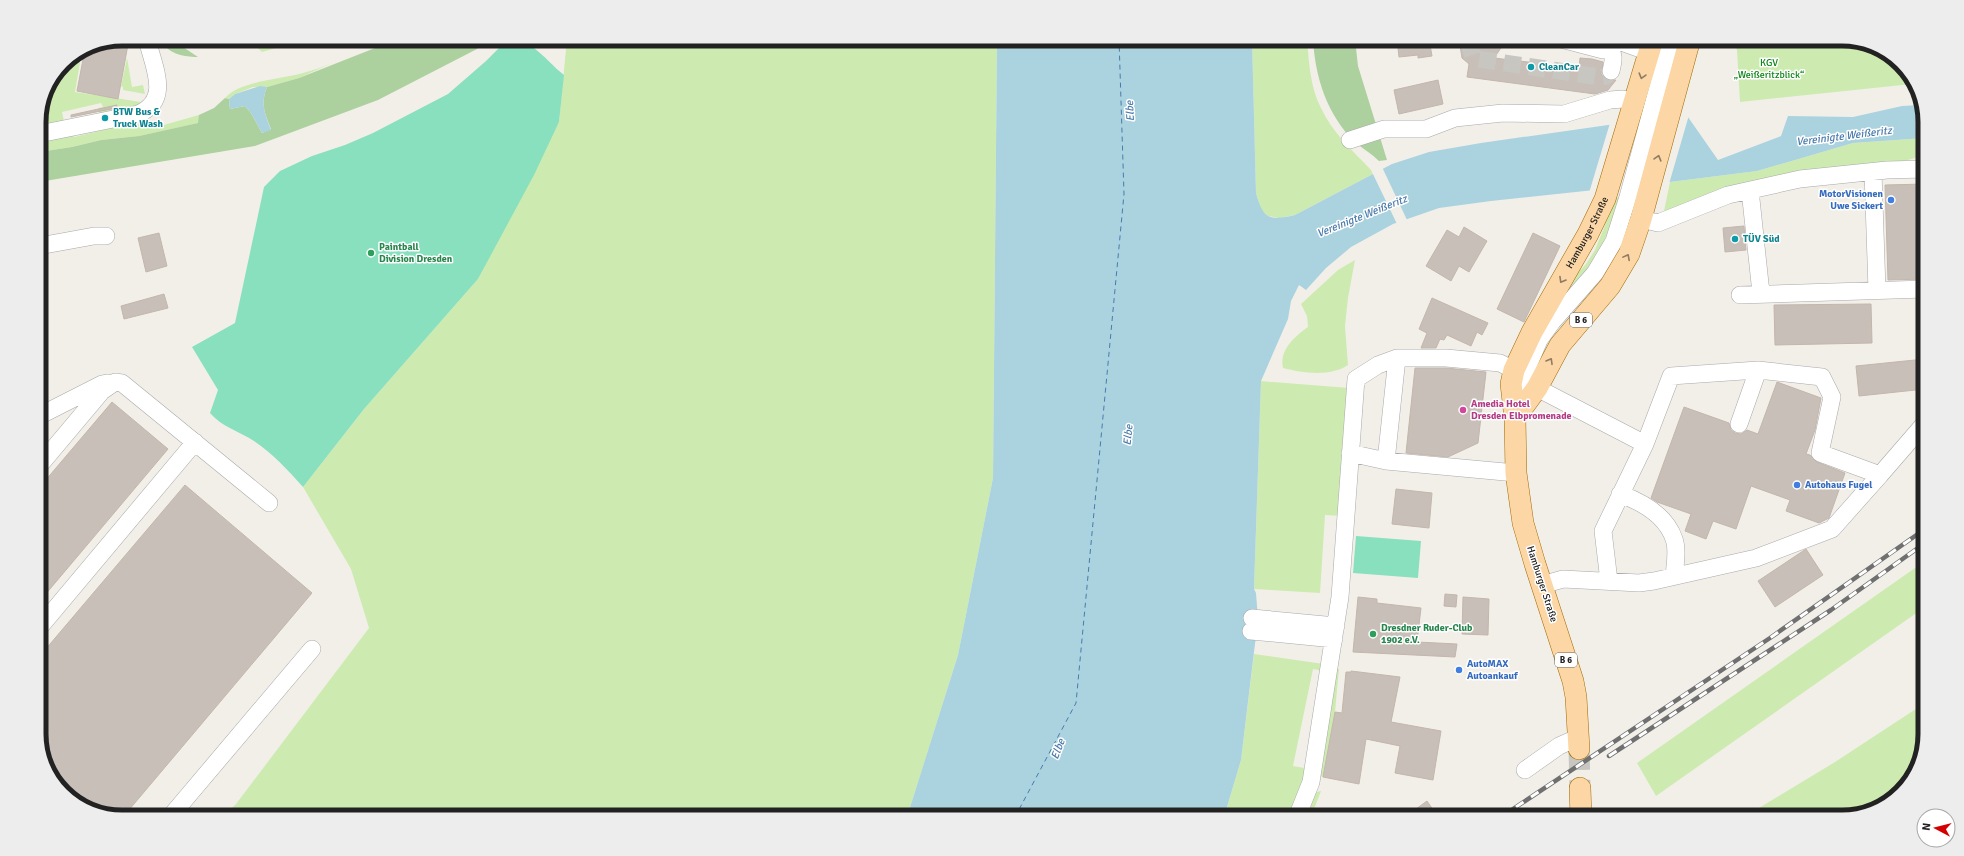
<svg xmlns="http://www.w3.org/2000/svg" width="1964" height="856" font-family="Signika,sans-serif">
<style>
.grass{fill:#cdebb0}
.forest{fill:#add19e}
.pitch{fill:#88e0be}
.water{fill:#aad3df}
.pier{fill:#f2efe9}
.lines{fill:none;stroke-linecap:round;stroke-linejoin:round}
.ferry{stroke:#4a7aab;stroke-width:1;stroke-dasharray:5 4;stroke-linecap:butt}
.building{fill:#c7bfb8;stroke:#c4b6ab}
.minor-tunnel{stroke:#c8c6c1;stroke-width:17;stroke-dasharray:17 8;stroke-linecap:butt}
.major-tunnel{stroke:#c8c6c1;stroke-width:21;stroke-dasharray:21 10;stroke-linecap:butt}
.minor-casing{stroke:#a9a9a9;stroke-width:18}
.major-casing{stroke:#a06b00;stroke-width:22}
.minor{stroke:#fff;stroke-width:17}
.major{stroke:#fcd6a4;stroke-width:21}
.rail-casing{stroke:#707070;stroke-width:4.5}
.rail{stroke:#fff;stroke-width:3;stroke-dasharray:9;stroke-linecap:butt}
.oneway{stroke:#8f7c63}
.culture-dot{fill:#0f9aa8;stroke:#fff;stroke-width:1.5}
.shop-dot{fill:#3f7fe0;stroke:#fff;stroke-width:1.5}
.leisure-dot{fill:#2e9e5b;stroke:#fff;stroke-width:1.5}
.hotel-dot{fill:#d1479c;stroke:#fff;stroke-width:1.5}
.labels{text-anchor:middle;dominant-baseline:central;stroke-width:3;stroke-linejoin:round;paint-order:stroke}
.shield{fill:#fff;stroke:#646464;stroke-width:1}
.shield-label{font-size:9px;font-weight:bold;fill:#222}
.park-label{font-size:10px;fill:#0c8416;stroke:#fff}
.culture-label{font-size:10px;font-weight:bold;fill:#0d838f;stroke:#fff;text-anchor:start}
.shop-label{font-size:10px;font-weight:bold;fill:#366cbe;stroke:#fff;text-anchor:start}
.street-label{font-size:10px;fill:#222;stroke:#fff}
.leisure-label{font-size:10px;font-weight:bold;fill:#27864d;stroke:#fff;text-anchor:start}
.hotel-label{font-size:10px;font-weight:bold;fill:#b23c85;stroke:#fff;text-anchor:start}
.water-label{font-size:11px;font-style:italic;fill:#4a7aab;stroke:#fff}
.rim{fill:none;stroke:#222;stroke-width:5}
</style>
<rect width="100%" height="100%" fill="#f2efe9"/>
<path class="grass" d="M248 39H268L283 46 262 52Z
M567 39H997L993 478 958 655 908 814 907 817H223L236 804 369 628 351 569 303 487 364 409 478 279 559 122Z
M1252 39H1307C1309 62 1310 87 1321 108 1332 132 1353 151 1371 170L1373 174 1295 215 1279 218 1268 216 1261 210 1256 193Z
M1730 39H1842L1873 45 1908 72 1912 84 1740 102 1737 50Z
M82 51 75 92 148 103 99 113 98 108 103 107 101 103 62 112 64 121 47 127 41 124C33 112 54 73 64 63 69 58 76 55 82 51Z
M127 58 132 87 143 85 145 94 123 90V87L121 86Z
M332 63 299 78 267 87H253L235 94 229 99 225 98C239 81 282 79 303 73 313 70 323 67 332 63Z
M199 115V123L139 136 101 140 72 147 39 152V142L74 135V137L141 121 153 128Z
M1925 138V155L1884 167 1728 190 1664 211 1670 182 1757 171 1853 143Z
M1620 197C1612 221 1605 244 1591 264 1582 275 1571 286 1562 297L1558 294 1586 264 1595 250 1616 198Z
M1355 260 1348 298 1345 326 1348 365C1331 377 1302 373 1283 368 1279 350 1295 336 1308 327L1307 316 1301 304 1338 270Z
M1261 381 1349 388 1341 516 1325 515 1320 593 1254 589Z
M1925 561V607L1656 796 1637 763Z
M1254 654 1324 664V671L1313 669 1293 766 1310 769 1312 793 1321 791 1311 817H1224L1241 760Z
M1333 667 1339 669 1335 712 1323 777 1320 776Z
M1925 703V734L1919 765 1907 780 1872 804 1842 817H1744L1835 762Z"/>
<path class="forest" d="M163 39H171L198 57C188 57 172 55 165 46Z
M390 39H485L477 49 378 100 255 146 39 182V152L72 147 101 140 139 136 198 123 199 115 214 108 225 98 229 99 230 109 245 106 251 113 262 133 271 129C265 114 260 104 267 87L299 78 375 48Z
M1313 39H1355L1358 66 1387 160 1379 161C1372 154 1363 149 1355 142 1327 115 1315 77 1313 39Z"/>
<path class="pitch" d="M508 39C533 39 545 60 564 75L559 122 534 175 478 279 364 409 303 487C288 470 273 454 254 441 239 431 222 427 210 413L218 390 192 347 235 323 264 187 280 171 312 156 345 145 373 133 448 94 486 61Z
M1356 536 1421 541 1418 578 1353 573Z"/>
<path class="water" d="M997 39H1252L1256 193C1263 219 1269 221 1295 215L1392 164 1429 152 1481 143 1608 125 1688 117 1718 160 1781 136 1788 116 1853 117 1902 106 1920 105 1925 117V138L1853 143 1757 171 1670 182 1491 201 1439 208 1393 224 1351 247 1326 268 1306 290 1299 285 1291 301 1288 319 1261 381 1254 589 1256 593 1258 619 1241 760 1224 817H907L958 655 993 478Z
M260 86 267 87C260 104 265 114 271 130L262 133 251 113 245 106 230 109 229 99 235 94Z"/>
<path class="pier" d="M1689 115 1669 184 1589 193 1610 123Z
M1382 167 1407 220 1397 224 1372 172Z"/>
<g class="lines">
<path class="ferry" d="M1015 817 1076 703 1124 194 1119 39"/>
</g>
<path class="building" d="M122 39H129L118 99 77 91 85 49 91 45Z
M1397 39H1429L1432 56 1418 58V55L1399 57Z
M1459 39H1494L1503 45 1494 58 1579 68 1580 58 1592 59 1603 62 1601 74 1605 79 1609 81 1616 80 1608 90 1595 94 1467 77 1469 64 1462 58Z
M1438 80 1443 104 1399 114 1394 90Z
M117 105 116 108 71 117V115Z
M1925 184V279L1888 280 1885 185Z
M1744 226 1746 250 1725 252 1723 228Z
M1464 227 1487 241 1469 272 1459 266 1451 281 1426 266 1447 230 1459 237Z
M159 233 167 266 146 272 138 238Z
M1533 233 1560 246 1524 322 1497 309Z
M164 294 168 308 124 319 121 306Z
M1432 298 1488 323 1482 335 1477 332 1471 346 1447 335 1444 340 1440 339 1436 348H1421L1427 333 1419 329Z
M1871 304 1872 343 1775 345 1774 305Z
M1925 359V389L1859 396 1856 366Z
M1415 368H1446L1486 372 1478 443 1448 457 1406 453Z
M1777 382 1821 398 1815 430 1806 454 1810 455 1817 462 1845 473 1829 518 1819 523 1786 511 1790 500 1751 486 1736 529 1713 521 1706 539 1685 531 1691 514 1657 502 1651 498 1684 407 1729 423 1731 430 1735 433 1741 434 1747 430 1758 434Z
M112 402 168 449 39 602V488Z
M185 485 312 593 123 817 91 811 56 784 39 739V657Z
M1396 489 1432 493 1429 528 1392 524Z
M1806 549 1823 575 1775 607 1758 581Z
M1445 594 1457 595 1456 607 1444 606Z
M1358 597 1377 599V603L1421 608 1417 642 1457 644 1455 657 1353 652Z
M1463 597 1489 599 1488 635 1462 634Z
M1351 671 1400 677 1391 722 1441 731 1433 780 1395 773 1400 746 1366 739 1359 784 1323 777 1335 712 1342 713 1346 672H1351Z
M1427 801 1438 817H1405Z"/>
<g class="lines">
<path class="minor-tunnel" d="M1467 39 1473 56 1478 59 1599 77 1606 76 1611 71"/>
<path class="major-tunnel" d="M1579 749 1580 788"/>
<defs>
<path id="minor" d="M1561 39 1603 50 1614 41
M1613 39 1649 52
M1607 47C1616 53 1613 62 1611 71
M39 134 138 114C172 100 153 66 147 39
M1350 140 1384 129H1426L1455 118 1503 113 1564 114 1610 100 1623 99 1635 103
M1873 172 1877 290
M1750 190 1761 293
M1641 219 1658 223 1728 195 1800 179 1887 170 1925 169
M39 246 94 236H106
M1740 295 1925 289
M1397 358 1386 461 1516 473
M1537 388 1645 444 1603 531 1609 581
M1517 410 1526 371 1539 340 1552 322 1595 273 1614 241 1628 197 1671 39
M39 416 102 384 107 383
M1645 444 1671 376 1758 370
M1350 453 1386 461
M39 466 102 391 115 382 122 383 269 503
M1880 475 1925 423
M1620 494C1642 502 1666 515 1674 539 1678 550 1675 565 1674 576
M1542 585 1563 579 1639 583 1654 581 1756 558 1832 529 1880 475 1820 453 1832 397 1822 377 1758 370 1739 424
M1252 618 1336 626
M39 628 195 442
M1251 631 1334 639
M1525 770 1559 746 1579 737
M170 817 312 649
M1297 817 1311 782 1340 597 1356 379 1378 365 1397 358H1446L1500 363 1514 370"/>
<g id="major">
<path d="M1515 418 1537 388 1560 345 1610 286 1629 254 1641 219 1690 39"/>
<path id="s1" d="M1579 749 1576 697 1573 681 1535 564 1523 523 1516 473 1515 418 1511 384 1514 370 1532 332 1588 234 1605 199 1653 39"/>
<path d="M1580 788 1581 817"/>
</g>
</defs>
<use href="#minor" class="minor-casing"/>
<use href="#major" class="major-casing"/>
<use href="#minor" class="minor"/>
<use href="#major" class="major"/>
<defs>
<path id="rail" d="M1609 756 1831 610 1925 543
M1501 817 1770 638 1925 529
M1518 817 1522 814"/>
</defs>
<use href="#rail" class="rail-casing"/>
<use href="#rail" class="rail"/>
</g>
<defs><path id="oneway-chevron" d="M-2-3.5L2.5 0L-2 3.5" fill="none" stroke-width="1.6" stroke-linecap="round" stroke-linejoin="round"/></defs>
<g class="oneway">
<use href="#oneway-chevron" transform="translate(1642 76) rotate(106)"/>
<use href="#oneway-chevron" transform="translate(1658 158) rotate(-74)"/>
<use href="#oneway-chevron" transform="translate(1627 257) rotate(-62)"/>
<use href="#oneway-chevron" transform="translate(1562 280) rotate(120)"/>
<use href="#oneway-chevron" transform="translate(1550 361) rotate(-60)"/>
</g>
<g class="culture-dot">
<circle cx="1531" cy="67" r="4"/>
<circle cx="105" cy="118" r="4"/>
<circle cx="1735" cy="239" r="4"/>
</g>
<g class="shop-dot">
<circle cx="1891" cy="200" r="4"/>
<circle cx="1797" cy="485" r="4"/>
<circle cx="1459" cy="670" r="4"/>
</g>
<g class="leisure-dot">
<circle cx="371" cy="253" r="4"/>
<circle cx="1373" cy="634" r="4"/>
</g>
<circle class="hotel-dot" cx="1463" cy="410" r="4"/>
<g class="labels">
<g class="shield">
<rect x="1570" y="313" width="22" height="14" rx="3"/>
<rect x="1555" y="653" width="22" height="14" rx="3"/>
</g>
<g class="shield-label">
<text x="1581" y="320">B 6</text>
<text x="1566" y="660">B 6</text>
</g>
<g class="park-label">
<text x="1769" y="63">KGV<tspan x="1769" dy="12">„Weißeritzblick“</tspan></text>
</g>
<g class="culture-label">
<text x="1539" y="67">CleanCar</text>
<text x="113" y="112">BTW Bus &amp;<tspan x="113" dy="12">Truck Wash</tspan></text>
<text x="1743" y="239">TÜV Süd</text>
</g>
<g class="shop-label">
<text x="1883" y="194" text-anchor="end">MotorVisionen<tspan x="1883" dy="12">Uwe Sickert</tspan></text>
<text x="1805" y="485">Autohaus Fugel</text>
<text x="1467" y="664">AutoMAX<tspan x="1467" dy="12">Autoankauf</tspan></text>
</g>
<g class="street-label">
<text stroke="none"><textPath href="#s1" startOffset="544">Hamburger Straße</textPath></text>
<text transform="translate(1542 584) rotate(72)">Hamburger Straße</text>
</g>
<g class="leisure-label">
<text x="379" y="247">Paintball<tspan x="379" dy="12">Division Dresden</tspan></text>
<text x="1381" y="628">Dresdner Ruder-Club<tspan x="1381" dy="12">1902 e.V.</tspan></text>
</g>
<g class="hotel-label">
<text x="1471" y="404">Amedia Hotel<tspan x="1471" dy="12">Dresden Elbpromenade</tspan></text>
</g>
<g class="water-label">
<text transform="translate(1130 111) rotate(-93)">Elbe</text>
<text transform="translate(1844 136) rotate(-7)">Vereinigte Weißeritz</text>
<text transform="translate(1362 216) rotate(-22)">Vereinigte Weißeritz</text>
<text transform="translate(1128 435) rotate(-84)">Elbe</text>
<text transform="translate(1058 749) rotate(-69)">Elbe</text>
</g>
</g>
<path d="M0 0H1964V856H0ZM122 46H1842A76 76 0 0 1 1918 122V734A76 76 0 0 1 1842 810H122A76 76 0 0 1 46 734V122A76 76 0 0 1 122 46Z" fill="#ededed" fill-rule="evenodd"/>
<path class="rim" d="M122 46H1842A76 76 0 0 1 1918 122V734A76 76 0 0 1 1842 810H122A76 76 0 0 1 46 734V122A76 76 0 0 1 122 46Z"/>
<g transform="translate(1936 828) rotate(277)"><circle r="19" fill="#ffffff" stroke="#a7a7a7"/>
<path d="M0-3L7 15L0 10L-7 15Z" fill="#d40000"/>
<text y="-6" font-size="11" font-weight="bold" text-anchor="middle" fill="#222222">N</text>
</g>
</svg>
